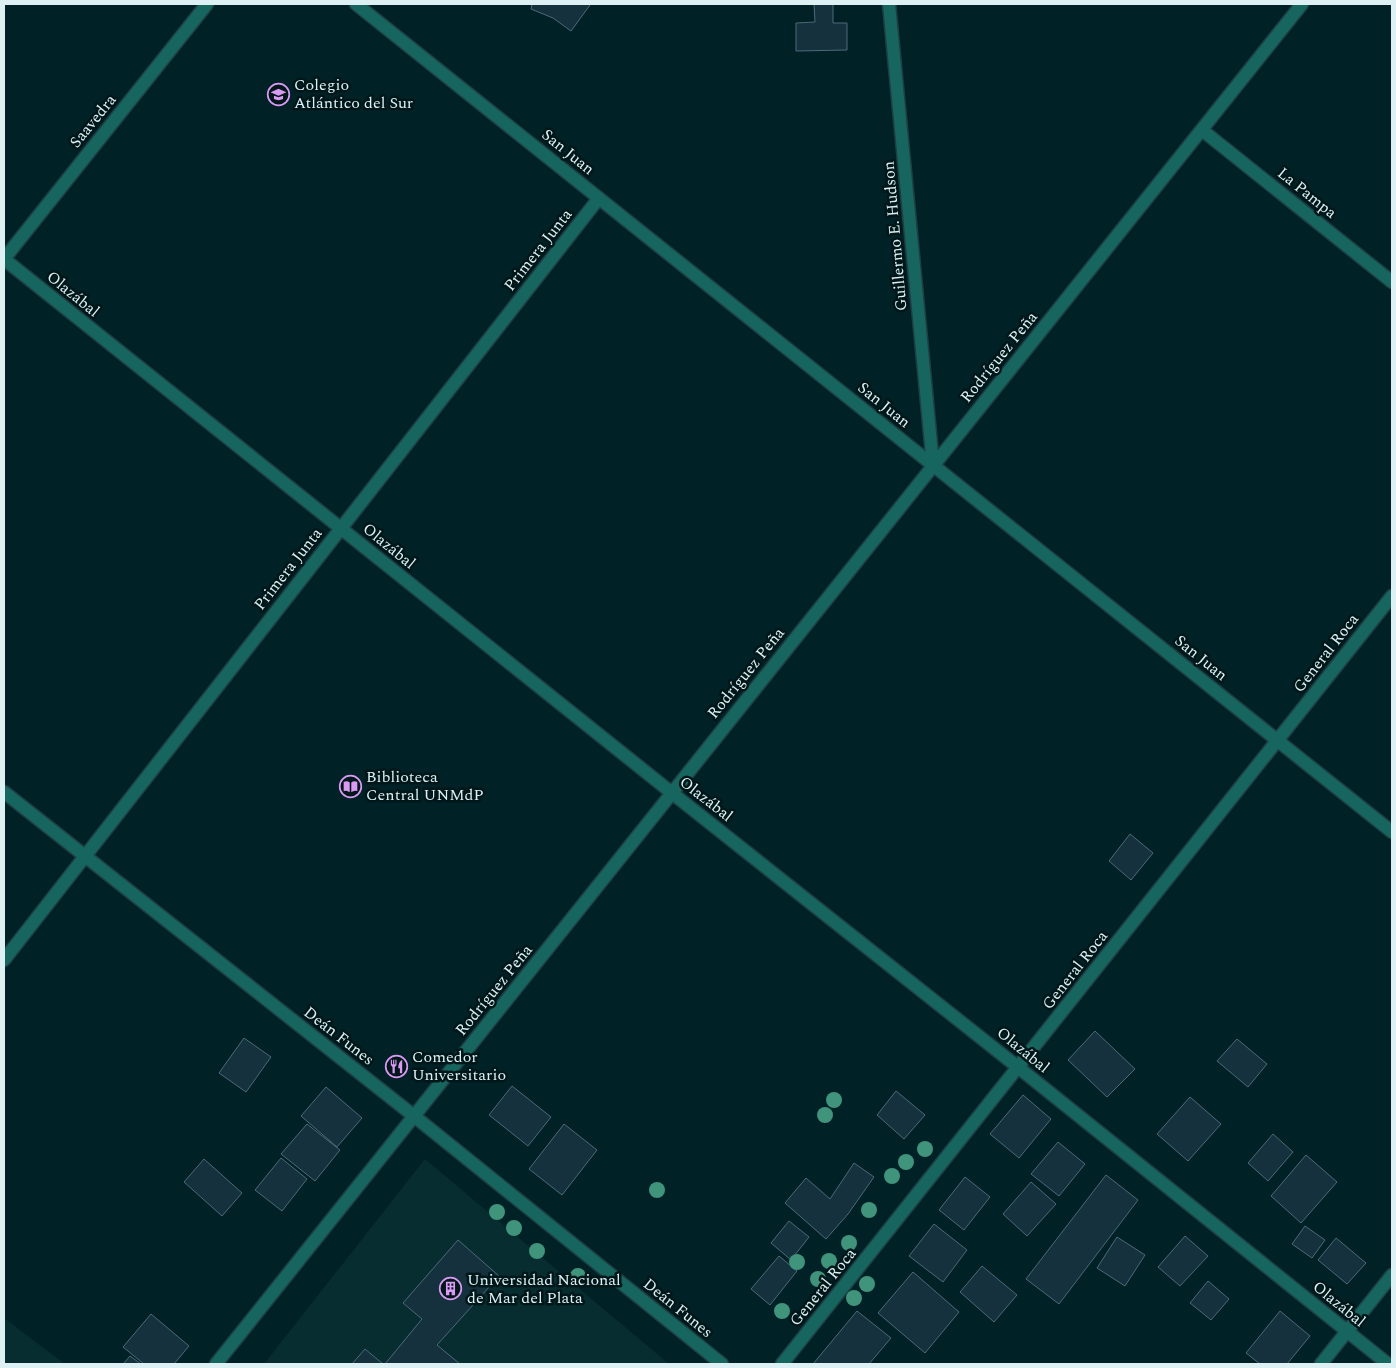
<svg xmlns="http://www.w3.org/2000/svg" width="1396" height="1368" font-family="Spectral,serif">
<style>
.built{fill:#072d31}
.building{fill:#15313e;stroke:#4c6a78}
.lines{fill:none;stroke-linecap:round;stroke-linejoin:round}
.street-casing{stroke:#1f3e43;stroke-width:15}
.street{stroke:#16665f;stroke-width:12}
.tree{fill:#40947b}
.labels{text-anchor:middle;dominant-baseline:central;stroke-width:5;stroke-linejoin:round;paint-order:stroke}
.poi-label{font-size:16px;fill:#ddf1f4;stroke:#00171a;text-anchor:start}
.street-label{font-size:16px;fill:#ddf1f4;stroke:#00171a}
</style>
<rect width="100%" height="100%" fill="#002126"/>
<path class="built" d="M425 1159 669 1364H264Z
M4 1318 65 1364H4Z"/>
<path class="building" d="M532 4H587L590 5 571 31 553 18 531 9Z
M814 4H833V23H847V50L796 51V23L815 22Z
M1130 834 1153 853 1131 880 1109 861Z
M1095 1031 1135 1069 1107 1097 1068 1060Z
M244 1038 271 1057 246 1092 219 1073Z
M1237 1039 1267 1064 1248 1087 1217 1061Z
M512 1086 551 1117 528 1146 489 1115Z
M326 1087 362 1118 337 1147 301 1116Z
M896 1091 925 1115 904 1139 877 1115Z
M1023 1095 1051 1119 1019 1158 990 1134Z
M1190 1097 1221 1124 1188 1161 1157 1134Z
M307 1124 340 1150 315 1181 281 1154Z
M564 1124 597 1150 562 1195 529 1169Z
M1273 1134 1293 1152 1268 1181 1248 1163Z
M1058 1142 1085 1164 1059 1196 1031 1174Z
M1306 1155 1337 1182 1301 1223 1271 1196Z
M281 1158 307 1179 282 1211 255 1190Z
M204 1159 242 1193 222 1216 184 1182Z
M854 1163 874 1177 848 1214 826 1239 785 1203 806 1178 830 1199Z
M1106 1175 1138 1200 1059 1304 1026 1279Z
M965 1177 990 1197 964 1230 939 1210Z
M1031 1182 1056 1204 1027 1236 1003 1214Z
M789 1221 809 1237 791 1260 771 1243Z
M934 1224 967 1250 943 1282 909 1256Z
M1305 1226 1325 1240 1312 1258 1292 1244Z
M1185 1236 1208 1256 1180 1286 1158 1267Z
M1117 1237 1145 1255 1125 1286 1097 1268Z
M1336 1238 1366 1263 1347 1284 1318 1260Z
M458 1240 499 1276 437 1345 460 1364H385L422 1319 403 1303Z
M779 1256 797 1271 770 1305 751 1289Z
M982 1266 1017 1295 994 1322 960 1292Z
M913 1272 959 1312 925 1353 878 1313Z
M1208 1281 1229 1299 1211 1320 1190 1303Z
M857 1311 891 1338 869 1364H813Z
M1280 1311 1310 1336 1287 1364H1260L1246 1353Z
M151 1314 189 1346 174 1364H144L123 1347Z
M365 1349 383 1364H352Z
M130 1356 141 1364H123Z"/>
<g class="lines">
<defs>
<path id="street" d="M356 4 1392 832
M889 4 933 465
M1202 130 1392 282
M4 259 672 793 1019 1068 1388 1364
M4 259 207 4
M4 792 414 1116 722 1364
M4 960 599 198
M216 1364 1302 4
M782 1364 1392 596
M1321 1364 1392 1275"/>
</defs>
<use href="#street" class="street-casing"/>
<use href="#street" class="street"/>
</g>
<g class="tree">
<circle cx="834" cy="1100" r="8"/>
<circle cx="825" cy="1115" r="8"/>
<circle cx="925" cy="1149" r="8"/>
<circle cx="906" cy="1162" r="8"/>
<circle cx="892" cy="1176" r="8"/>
<circle cx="657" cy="1190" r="8"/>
<circle cx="869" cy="1210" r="8"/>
<circle cx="497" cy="1212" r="8"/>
<circle cx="514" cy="1228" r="8"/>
<circle cx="849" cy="1243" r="8"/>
<circle cx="537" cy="1251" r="8"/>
<circle cx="829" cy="1261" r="8"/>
<circle cx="797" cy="1262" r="8"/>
<circle cx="578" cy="1276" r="8"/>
<circle cx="818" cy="1279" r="8"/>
<circle cx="867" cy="1284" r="8"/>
<circle cx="854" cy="1298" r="8"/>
<circle cx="782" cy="1311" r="8"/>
</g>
<defs>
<symbol id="school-ring" viewBox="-11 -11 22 22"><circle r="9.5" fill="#00171a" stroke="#dc99f4" stroke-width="1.5"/><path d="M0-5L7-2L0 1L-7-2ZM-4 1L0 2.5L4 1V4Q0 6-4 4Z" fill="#dc99f4"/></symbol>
<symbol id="library-ring" viewBox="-11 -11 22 22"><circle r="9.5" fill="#00171a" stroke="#dc99f4" stroke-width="1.5"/><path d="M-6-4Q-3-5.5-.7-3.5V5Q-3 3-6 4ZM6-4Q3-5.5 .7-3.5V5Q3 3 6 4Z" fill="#dc99f4"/></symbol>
<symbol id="restaurant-ring" viewBox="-11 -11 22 22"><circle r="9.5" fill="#00171a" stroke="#dc99f4" stroke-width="1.5"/><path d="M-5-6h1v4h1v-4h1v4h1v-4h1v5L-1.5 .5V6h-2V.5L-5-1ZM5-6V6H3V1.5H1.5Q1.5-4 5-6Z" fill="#dc99f4"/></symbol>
<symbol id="building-ring" viewBox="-11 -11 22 22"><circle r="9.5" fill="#00171a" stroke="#dc99f4" stroke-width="1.5"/><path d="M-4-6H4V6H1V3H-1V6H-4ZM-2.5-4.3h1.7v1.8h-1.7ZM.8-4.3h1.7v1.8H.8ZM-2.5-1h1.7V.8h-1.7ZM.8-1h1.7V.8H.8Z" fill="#dc99f4"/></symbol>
</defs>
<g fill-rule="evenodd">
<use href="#school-ring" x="266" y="82" width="25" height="25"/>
<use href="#library-ring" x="338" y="774" width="25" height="25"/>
<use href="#restaurant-ring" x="384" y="1054" width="25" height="25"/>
<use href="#building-ring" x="438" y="1276" width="25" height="25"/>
</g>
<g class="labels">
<g class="poi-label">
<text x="294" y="85">Colegio<tspan x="294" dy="18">Atlántico del Sur</tspan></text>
<text x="366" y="777">Biblioteca<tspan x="366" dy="18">Central UNMdP</tspan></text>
<text x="412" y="1057">Comedor<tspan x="412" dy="18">Universitario</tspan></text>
<text x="467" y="1280">Universidad Nacional<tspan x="467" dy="18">de Mar del Plata</tspan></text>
</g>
<g class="street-label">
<text transform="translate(93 121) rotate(-51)">Saavedra</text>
<text transform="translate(568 152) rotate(39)">San Juan</text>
<text transform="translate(1307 193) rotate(39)">La Pampa</text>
<text transform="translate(895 236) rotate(-95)">Guillermo E. Hudson</text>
<text transform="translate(538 250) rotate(-52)">Primera Junta</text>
<text transform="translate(73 294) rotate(39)">Olazábal</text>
<text transform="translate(999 357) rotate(-51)">Rodríguez Peña</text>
<text transform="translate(884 405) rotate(39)">San Juan</text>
<text transform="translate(389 546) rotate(39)">Olazábal</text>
<text transform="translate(288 569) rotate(-52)">Primera Junta</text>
<text transform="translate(1326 653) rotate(-52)">General Roca</text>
<text transform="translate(1201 658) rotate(39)">San Juan</text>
<text transform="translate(746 673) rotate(-51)">Rodríguez Peña</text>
<text transform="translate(706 799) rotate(38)">Olazábal</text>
<text transform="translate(1075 970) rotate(-52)">General Roca</text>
<text transform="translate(494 990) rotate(-51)">Rodríguez Peña</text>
<text transform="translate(339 1036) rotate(38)">Deán Funes</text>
<text transform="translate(1023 1050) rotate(39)">Olazábal</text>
<text transform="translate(823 1287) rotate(-51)">General Roca</text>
<text transform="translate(1339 1304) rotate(39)">Olazábal</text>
<text transform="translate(678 1308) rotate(39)">Deán Funes</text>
</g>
</g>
<rect width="1396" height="1368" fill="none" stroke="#ddf1f4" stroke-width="10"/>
</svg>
